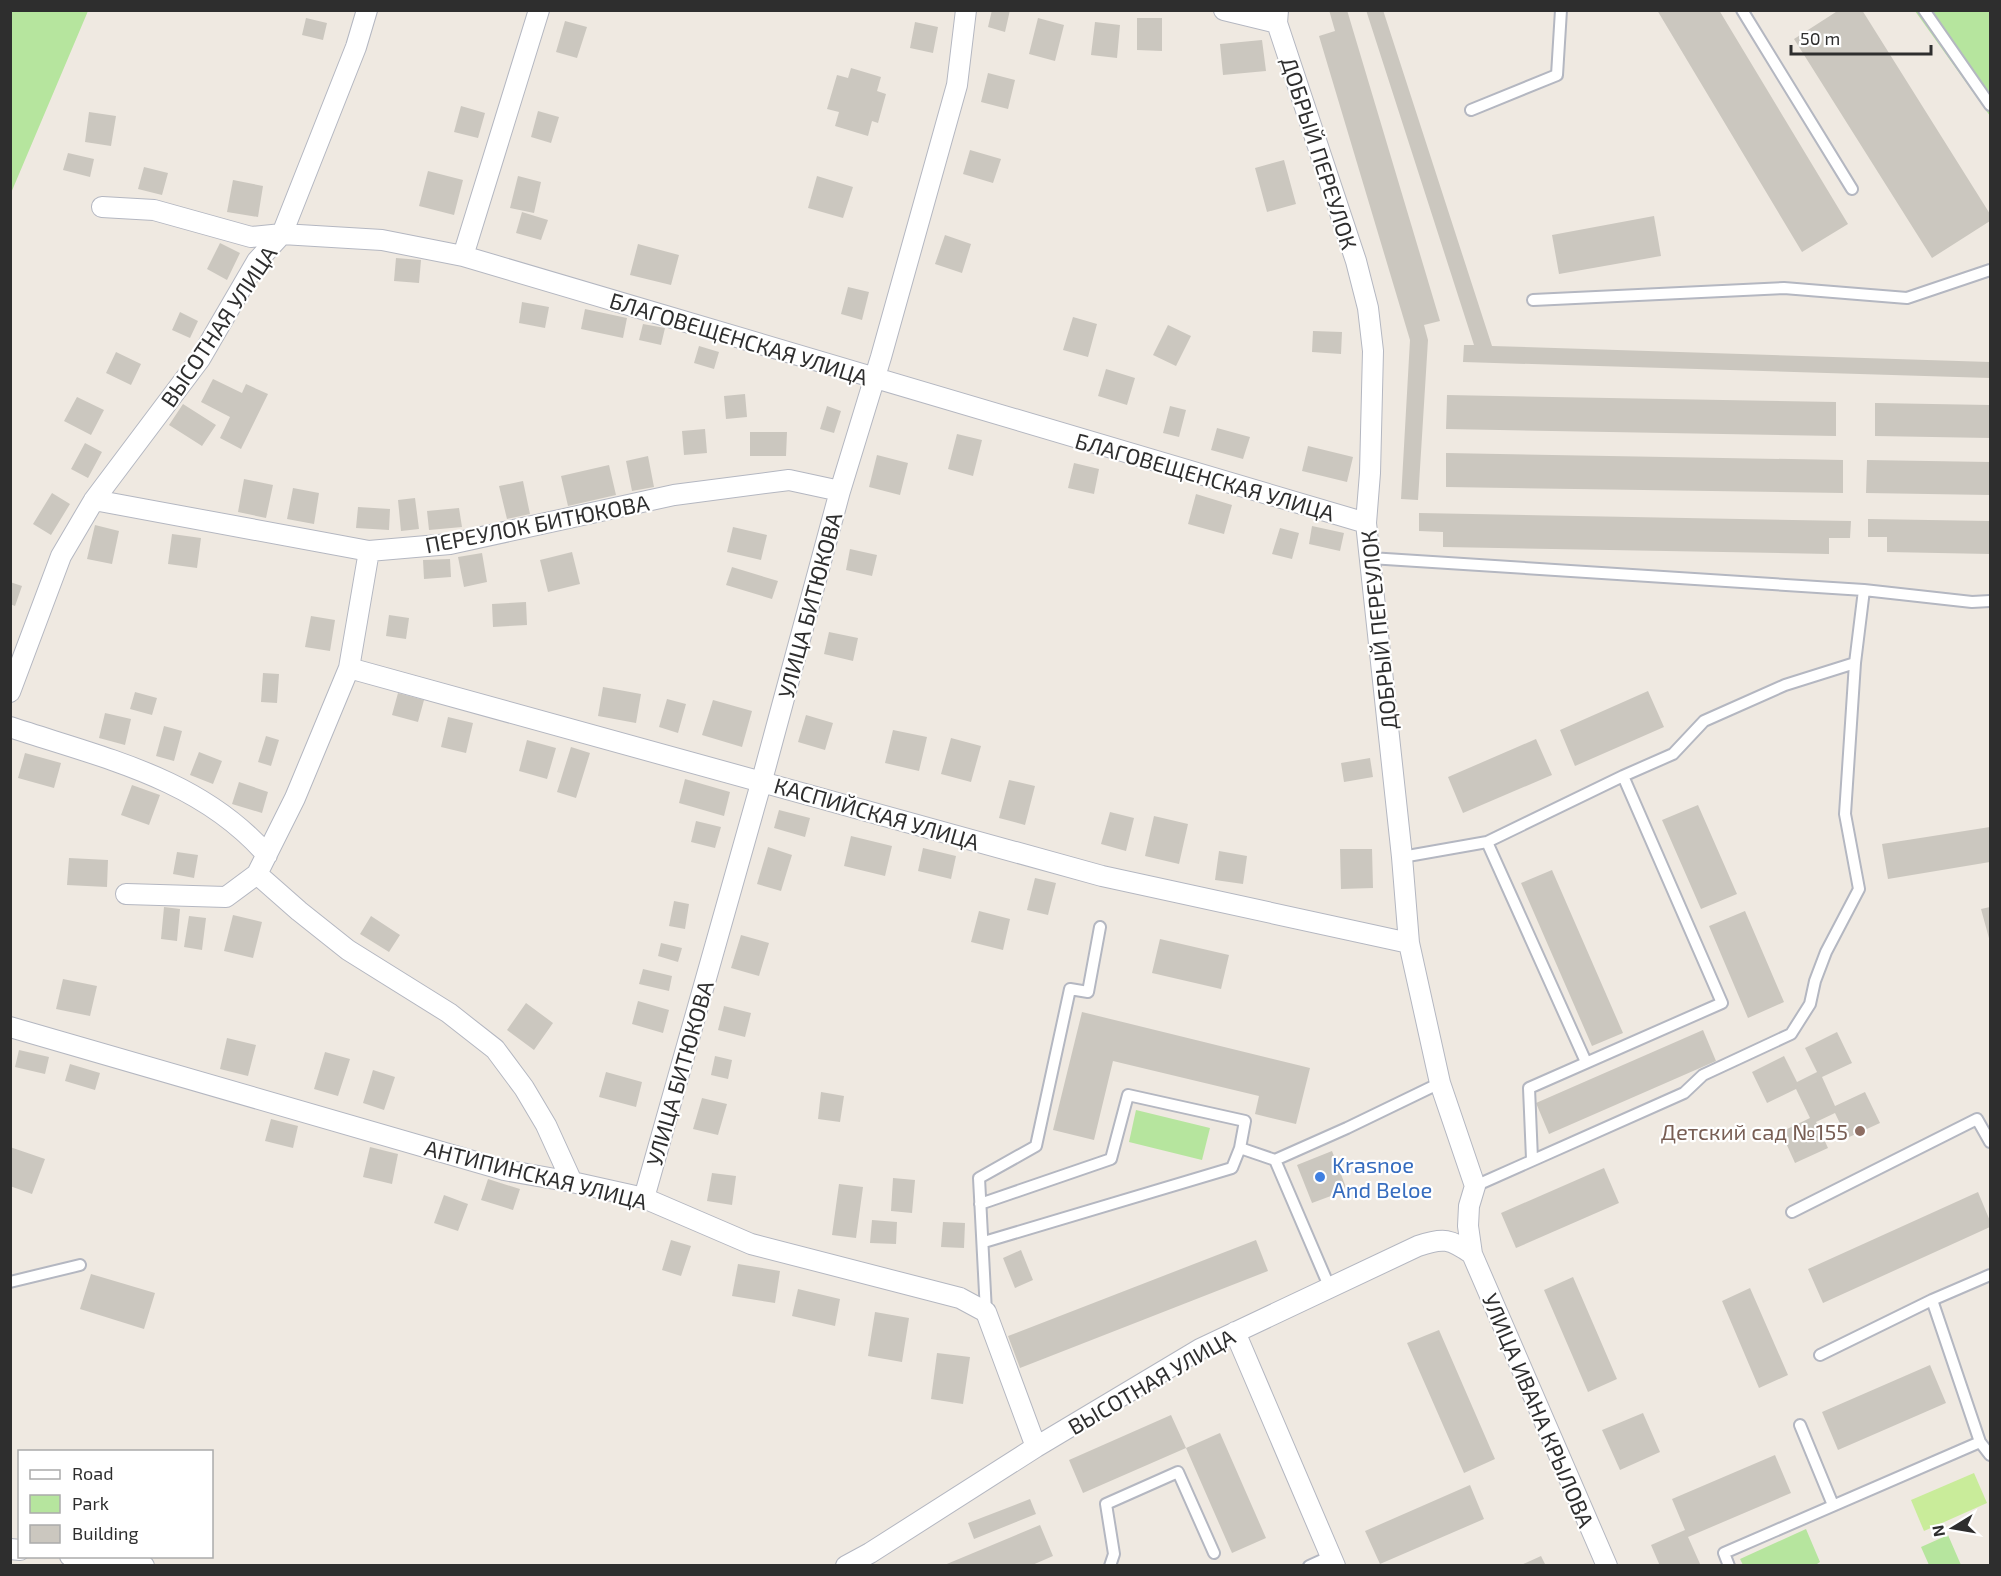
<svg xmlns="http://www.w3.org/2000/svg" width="2001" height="1576" font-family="'Exo 2',sans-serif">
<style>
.green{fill:#b6e59e}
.pitch{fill:#c9ec9a}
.building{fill:#cbc7bf}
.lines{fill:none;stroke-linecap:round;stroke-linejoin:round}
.lane-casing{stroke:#b4b7c1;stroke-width:14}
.street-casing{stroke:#b4b7c1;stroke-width:22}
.lane{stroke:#fff;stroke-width:10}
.street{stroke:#fff;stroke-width:20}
.education-dot{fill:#8d6e63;stroke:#fff;stroke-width:2}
.shop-dot{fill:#3f7fe0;stroke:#fff;stroke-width:2}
.labels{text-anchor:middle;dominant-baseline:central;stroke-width:4.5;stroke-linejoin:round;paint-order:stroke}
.street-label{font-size:22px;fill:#2e2e2e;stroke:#fff}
.education-label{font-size:22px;fill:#785e54;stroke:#fff;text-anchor:end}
.shop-label{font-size:22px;fill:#366cbe;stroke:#fff;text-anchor:start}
</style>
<rect width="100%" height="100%" fill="#efe9e1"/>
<path class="green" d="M11 10 88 11 11 193 10 11Z
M1915 11H1990V116Z
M1136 1110 1210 1128 1202 1160 1129 1142Z
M1806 1529 1820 1562 1814 1566 1743 1565 1740 1559Z
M1948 1535 1961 1565H1929L1921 1547Z"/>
<path class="pitch" d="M1974 1473 1987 1503 1924 1531 1911 1500Z"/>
<path class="building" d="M992 10H1010L1005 32 988 27Z
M1329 10H1347L1440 321 1424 325 1428 340 1418 500 1401 499 1410 340 1319 36 1335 31Z
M1366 10H1383L1492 346 1990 362V378L1463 362 1464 345H1474Z
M1657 10H1719L1848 224 1802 252Z
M1839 10H1862L1990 214V221L1932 258 1794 39Z
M306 18 327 23 323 40 302 35Z
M1038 18 1064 25 1055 61 1029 54Z
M1137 18H1162V51L1137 50Z
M565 21 587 27 577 58 556 52Z
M915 22 938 27 933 53 910 48Z
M1095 22 1120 25 1117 58 1091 55Z
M1262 40 1266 71 1223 75 1220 44Z
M851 68 881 77 877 91 886 94 878 123 872 121 868 136 835 126 839 112 827 109 837 75 848 78Z
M988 73 1015 80 1008 109 981 102Z
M461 106 485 113 478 138 454 132Z
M538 111 559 117 551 143 531 137Z
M89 112 116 116 111 146 85 142Z
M970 150 1001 159 993 183 963 174Z
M68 153 94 159 90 177 63 170Z
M1284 160 1296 204 1267 212 1255 168Z
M144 167 168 173 162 195 138 189Z
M428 171 463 180 454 215 419 206Z
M518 176 541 182 534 213 510 208Z
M817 176 853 187 843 218 808 208Z
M233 180 263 186 258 217 227 212Z
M522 212 548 220 541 240 516 233Z
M1654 216 1661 256 1559 274 1552 235Z
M945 235 971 244 962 273 935 264Z
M220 243 240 253 227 280 207 269Z
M638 244 679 255 671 285 630 275Z
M396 258 421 260 419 283 394 281Z
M848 287 869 292 862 320 841 314Z
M522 302 549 307 545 328 519 323Z
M585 309 627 318 623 338 581 329Z
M180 312 198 321 190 338 172 330Z
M1073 317 1097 324 1088 357 1063 350Z
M643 324 665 328 661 345 639 340Z
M1168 325 1191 336 1176 366 1153 355Z
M1313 331 1342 332 1341 354 1312 352Z
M699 346 719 352 714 369 694 363Z
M116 352 141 364 131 385 106 373Z
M1106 369 1135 378 1127 405 1098 396Z
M213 379 242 393 246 384 268 394 241 449 220 438 230 417 201 402Z
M745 394 747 417 726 419 724 396Z
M1447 395 1836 402V436L1446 429Z
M77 397 104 410 91 435 64 421Z
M1875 403 1990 405V438L1875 436Z
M183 404 216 425 202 446 169 425Z
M827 406 841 411 834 433 820 429Z
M1170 406 1186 410 1179 437 1163 433Z
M1217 428 1250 437 1243 459 1211 450Z
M705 429 707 453 684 455 682 431Z
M750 432H787L786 456H750Z
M957 434 982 440 973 476 948 469Z
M85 443 102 452 88 478 71 469Z
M1308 446 1353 457 1347 482 1302 471Z
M1446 453 1843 460V493L1446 487Z
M877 455 908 463 900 495 869 487Z
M648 456 654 487 632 491 626 461Z
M1867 460 1990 462V495L1866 493Z
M1074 463 1099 469 1094 494 1068 488Z
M609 465 616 495 568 506 561 476Z
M244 479 273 485 266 518 238 512Z
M523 481 530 514 507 519 499 486Z
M293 488 319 493 314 524 287 519Z
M52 493 70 504 51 535 33 524Z
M1196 494 1232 505 1224 534 1188 524Z
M415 498 419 529 401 531 398 500Z
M358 507 390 509 389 530 356 528Z
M459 508 462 527 429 530 427 511Z
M1419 513 1851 521 1850 538H1829V554L1443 547V532L1419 531Z
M1868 519 1990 521V554L1887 552V537H1868Z
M95 525 119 531 112 564 87 559Z
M1312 526 1344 533 1340 551 1309 544Z
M733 527 767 535 761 560 727 552Z
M1280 528 1299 533 1292 559 1272 554Z
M172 534 201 538 197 568 168 564Z
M850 549 877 555 872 576 846 570Z
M572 552 580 584 548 592 540 560Z
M482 553 487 582 464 587 458 557Z
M450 559 451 577 424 579 423 560Z
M732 567 778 581 772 599 726 585Z
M10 582 22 586 15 606 10 604Z
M526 602 527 625 493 627 492 604Z
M389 615 409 618 406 639 386 636Z
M311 616 335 620 330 651 305 647Z
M829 632 858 638 853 661 824 654Z
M263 673 279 674 277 703 261 702Z
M603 687 641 694 636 723 598 716Z
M1648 691 1664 727 1575 766 1560 730Z
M135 692 157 698 152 715 130 709Z
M398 693 424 700 418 722 392 715Z
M667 699 686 704 678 733 659 727Z
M713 700 752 711 742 747 702 735Z
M105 713 131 719 125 745 99 738Z
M806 715 833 723 825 750 798 742Z
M448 717 473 723 466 753 441 747Z
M164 726 182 731 174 761 156 756Z
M893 730 927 737 919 771 885 763Z
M266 736 279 740 271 766 258 762Z
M951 738 981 746 971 782 941 774Z
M1536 739 1552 775 1463 813 1448 777Z
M527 740 556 748 547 779 519 771Z
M571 747 590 753 576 798 557 792Z
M199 752 222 761 213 784 190 775Z
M25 753 61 763 54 788 18 778Z
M1370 758 1373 777 1344 782 1341 763Z
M685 779 730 792 724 816 679 803Z
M1009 780 1035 786 1025 825 999 818Z
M239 782 268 792 262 813 232 804Z
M132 785 160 795 149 825 121 815Z
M1698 805 1737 894 1701 909 1662 820Z
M779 810 810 818 805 837 774 828Z
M1110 812 1134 818 1126 851 1101 844Z
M1154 816 1188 824 1179 864 1145 856Z
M696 821 721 827 715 848 691 842Z
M1990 827 1989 844 1990 862 1888 879 1882 844Z
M851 836 892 846 885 876 844 866Z
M768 847 792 855 781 891 757 884Z
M923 848 956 856 951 879 918 871Z
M1340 849H1372L1373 888 1341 889Z
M1219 851 1247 856 1243 884 1215 880Z
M177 852 198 855 194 878 173 874Z
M69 858 108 860 107 887 67 885Z
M1552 870 1623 1033 1592 1046 1521 883Z
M1035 878 1056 883 1048 915 1027 910Z
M674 901 689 904 685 929 669 926Z
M164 907 180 909 177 941 161 939Z
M1990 907V942L1981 909Z
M979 911 1010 919 1003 950 971 942Z
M1745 911 1784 1002 1748 1018 1709 926Z
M233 915 262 922 253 958 224 951Z
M189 916 206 918 202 950 184 947Z
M371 916 400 935 389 952 360 934Z
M741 935 769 943 759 976 731 968Z
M1160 939 1229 955 1221 989 1152 973Z
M661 943 682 948 678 962 658 956Z
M643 969 672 976 669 991 639 984Z
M63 979 97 986 90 1016 56 1009Z
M638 1001 669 1010 663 1033 632 1024Z
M526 1003 553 1023 534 1050 507 1030Z
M724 1006 751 1013 745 1037 718 1030Z
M1082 1012 1310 1068 1296 1124 1255 1114 1259 1096 1113 1061 1094 1140 1053 1130Z
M1703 1030 1716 1061 1549 1134 1536 1103Z
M1837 1032 1852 1063 1822 1077 1835 1106 1865 1092 1880 1123 1847 1138 1835 1113 1816 1122 1828 1148 1795 1163 1781 1132 1810 1118 1796 1089 1767 1103 1752 1072 1784 1056 1797 1082 1817 1072 1805 1048Z
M227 1038 256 1045 248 1076 220 1069Z
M19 1050 49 1057 45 1074 15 1067Z
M325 1052 350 1059 338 1096 314 1089Z
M715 1056 732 1060 728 1079 711 1075Z
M70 1064 100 1073 95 1090 65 1081Z
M373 1070 395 1077 384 1110 363 1103Z
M606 1072 642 1082 636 1107 599 1097Z
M821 1092 844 1096 840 1122 818 1119Z
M702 1098 727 1104 718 1135 693 1129Z
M271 1119 298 1126 293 1148 265 1141Z
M10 1147 45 1159 32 1194 10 1186Z
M370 1147 398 1154 392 1184 363 1177Z
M1332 1151 1347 1190 1312 1203 1297 1165Z
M1604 1168 1619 1203 1516 1248 1501 1213Z
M712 1173 736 1176 732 1205 707 1201Z
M893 1178 915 1180 912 1213 891 1211Z
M488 1179 520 1189 513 1210 481 1200Z
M839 1184 863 1187 856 1238 832 1235Z
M1978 1192 1990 1221V1227L1823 1303 1808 1269Z
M444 1195 468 1204 458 1231 434 1223Z
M872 1220 897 1222 896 1244 870 1243Z
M943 1222 965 1223 964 1248 941 1247Z
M671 1240 691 1246 681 1276 662 1270Z
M1256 1240 1268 1271 1020 1368 1008 1336Z
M1021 1250 1033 1280 1015 1288 1003 1258Z
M738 1264 780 1271 775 1303 732 1296Z
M91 1274 155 1293 144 1329 80 1309Z
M1573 1277 1617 1379 1588 1392 1544 1290Z
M1750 1288 1788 1375 1759 1388 1722 1301Z
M798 1289 840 1299 835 1326 792 1316Z
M875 1312 909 1318 902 1362 868 1356Z
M1439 1330 1495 1459 1464 1473 1407 1343Z
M937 1353 970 1357 963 1404 931 1399Z
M1930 1365 1946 1403 1838 1450 1822 1412Z
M1643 1413 1660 1452 1620 1470 1602 1430Z
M1171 1415 1186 1448 1083 1493 1069 1460Z
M1220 1433 1266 1538 1232 1553 1186 1448Z
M1775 1455 1791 1493 1688 1537 1701 1566H1660L1651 1545 1685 1530 1672 1499Z
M1470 1485 1484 1519 1380 1564 1365 1531Z
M1030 1499 1036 1514 974 1539 968 1523Z
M1040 1525 1053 1556 1030 1566H942Z
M1541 1556 1546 1566H1519Z"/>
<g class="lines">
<defs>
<path id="lane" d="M1742 10 1852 189
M1924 10 1990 105
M1471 110 1557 75 1561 10
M1533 300 1784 288 1907 298 1990 270
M1370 558 1864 590
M1487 842 1586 1062
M1402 857 1487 842 1623 776 1673 754 1704 721 1785 685 1855 663 1864 590 1972 602 1990 601
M1532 1159 1529 1088 1722 1003 1623 776
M1275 1160 1347 1128 1440 1083
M1475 1186 1684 1093 1703 1075 1791 1034 1810 1004 1815 981 1826 952 1859 889 1845 814 1855 663
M980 1204 1111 1159 1128 1095 1245 1121 1240 1148 1275 1160 1329 1286
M1792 1212 1977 1119 1990 1142
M984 1242 1232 1168 1240 1148
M10 1282 80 1265
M1932 1300 1980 1442 1990 1455
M986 1312 979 1178 1036 1146 1070 989 1088 992 1100 927
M1820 1355 1932 1300 1990 1275
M1800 1425 1833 1505
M1110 1566 1114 1554 1106 1504 1178 1472 1214 1553
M1309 1566 1331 1556
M1729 1566 1724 1553 1980 1442"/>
<path id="street" d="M1224 10 1277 23
M1278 10 1277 23 1356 261 1368 308 1373 351 1370 473 1366 523 1402 857 1409 943 1440 1083 1475 1186 1469 1206 1468 1226 1472 1254 1607 1566
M102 207 154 210 251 237 282 234 382 240 463 256 1366 523
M463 256 539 10
M94 500 369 551 450 544 674 495 789 480 840 491
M369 551 349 668 295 798 257 874 299 911 348 950 449 1013 495 1049 524 1088 546 1125 572 1182
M349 668 1102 876 1409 943
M10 692 61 556 94 500 200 359 257 261 282 234 356 47 367 10
M10 727C103 758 200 778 267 855
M126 894 226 897 257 874
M10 1027 504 1170 572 1182 644 1198 751 1244 960 1298 986 1312 1036 1447
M644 1198 762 780 840 491 881 357 957 85 966 10
M1235 1332 1335 1566
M10 1549 20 1550
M70 1556 144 1566
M846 1566 870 1553 1036 1447 1200 1349 1418 1246C1444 1237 1450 1239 1472 1254"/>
</defs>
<use href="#lane" class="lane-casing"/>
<use href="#street" class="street-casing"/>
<use href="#lane" class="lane"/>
<use href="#street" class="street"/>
</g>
<circle class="education-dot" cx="1860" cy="1131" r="6"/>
<circle class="shop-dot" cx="1320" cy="1177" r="6"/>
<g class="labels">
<g class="street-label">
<text transform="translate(1320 153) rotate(72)">ДОБРЫЙ ПЕРЕУЛОК</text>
<text transform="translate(218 326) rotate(-56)">ВЫСОТНАЯ УЛИЦА</text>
<text transform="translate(739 338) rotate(17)">БЛАГОВЕЩЕНСКАЯ УЛИЦА</text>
<text transform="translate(1205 476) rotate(16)">БЛАГОВЕЩЕНСКАЯ УЛИЦА</text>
<text transform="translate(537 523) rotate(-11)">ПЕРЕУЛОК БИТЮКОВА</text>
<text transform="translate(809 605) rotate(-75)">УЛИЦА БИТЮКОВА</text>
<text transform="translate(1378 630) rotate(-96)">ДОБРЫЙ ПЕРЕУЛОК</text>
<text transform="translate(877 813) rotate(16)">КАСПИЙСКАЯ УЛИЦА</text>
<text transform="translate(679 1073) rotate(-74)">УЛИЦА БИТЮКОВА</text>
<text transform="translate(536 1174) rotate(14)">АНТИПИНСКАЯ УЛИЦА</text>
<text transform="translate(1151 1381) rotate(-30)">ВЫСОТНАЯ УЛИЦА</text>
<text transform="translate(1539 1410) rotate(67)">УЛИЦА ИВАНА КРЫЛОВА</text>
</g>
<g class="education-label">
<text x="1848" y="1131">Детский сад №155</text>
</g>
<g class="shop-label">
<text x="1332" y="1164">Krasnoe<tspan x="1332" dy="25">And Beloe</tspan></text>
</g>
</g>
<rect width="2001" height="1576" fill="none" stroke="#2e2e2e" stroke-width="24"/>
<rect x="18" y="1450" width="195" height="108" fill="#ffffff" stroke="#ababab" stroke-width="1.5"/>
<rect x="30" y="1470" width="30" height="9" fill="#ffffff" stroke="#ababab" stroke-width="1.5"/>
<text x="72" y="1480" font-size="18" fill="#2e2e2e">Road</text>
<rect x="30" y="1495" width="30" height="18" fill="#b6e59e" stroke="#ababab" stroke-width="1.5"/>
<text x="72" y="1510" font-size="18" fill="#2e2e2e">Park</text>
<rect x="30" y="1525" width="30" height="18" fill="#cbc7bf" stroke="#ababab" stroke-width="1.5"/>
<text x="72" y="1540" font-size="18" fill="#2e2e2e">Building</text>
<g transform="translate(1953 1528) rotate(259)" stroke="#ffffff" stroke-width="4.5" paint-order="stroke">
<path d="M0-4.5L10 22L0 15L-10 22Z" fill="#2e2e2e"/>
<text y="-9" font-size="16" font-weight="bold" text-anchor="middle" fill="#2e2e2e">N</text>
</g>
<path d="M1791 45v9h140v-9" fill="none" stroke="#2e2e2e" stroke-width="3"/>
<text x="1800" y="45" font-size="18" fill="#2e2e2e" stroke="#ffffff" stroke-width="4.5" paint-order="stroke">50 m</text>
</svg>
